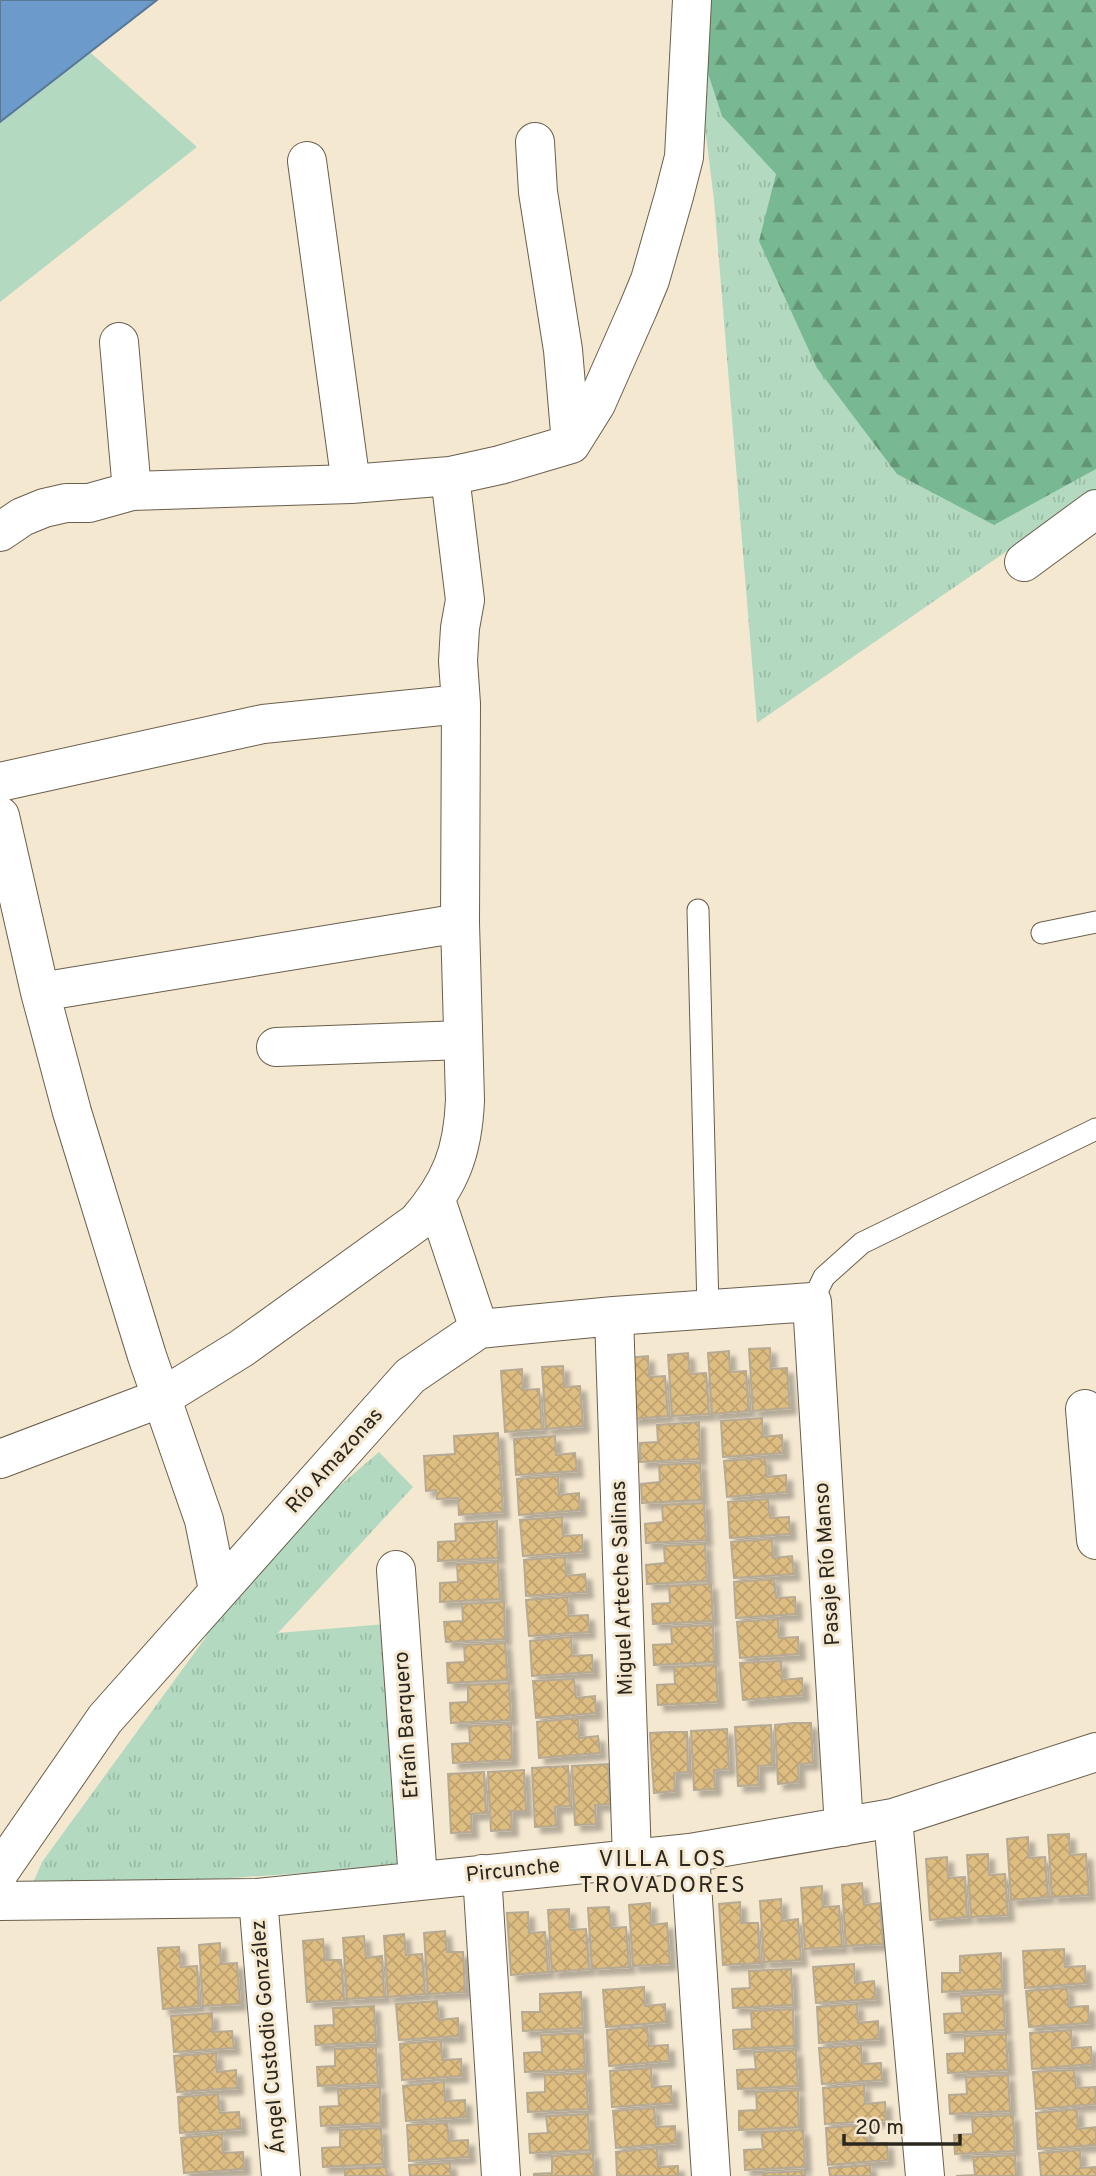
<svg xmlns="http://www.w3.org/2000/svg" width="1096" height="2176" font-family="Overpass,sans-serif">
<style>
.grass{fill:url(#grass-tufts)}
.forest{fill:url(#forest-firs)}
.park{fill:#b3dac1}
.water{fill:#6c9aca;stroke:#587896;stroke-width:2}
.building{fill:url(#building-cross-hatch);stroke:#b6aa94;stroke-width:2;filter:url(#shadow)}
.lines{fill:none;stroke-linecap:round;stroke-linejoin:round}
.service-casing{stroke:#6a5f4c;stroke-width:23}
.minor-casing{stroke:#6a5f4c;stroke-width:40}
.service{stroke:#fff;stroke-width:21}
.minor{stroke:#fff;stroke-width:38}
.labels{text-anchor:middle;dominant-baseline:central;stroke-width:6;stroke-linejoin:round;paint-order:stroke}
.street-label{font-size:21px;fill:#2b271e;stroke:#f5e8d1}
.neighbourhood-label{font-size:23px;letter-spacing:2px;fill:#2b271e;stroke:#f5e8d1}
</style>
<defs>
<pattern id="grass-tufts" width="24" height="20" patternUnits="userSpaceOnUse" patternTransform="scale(1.75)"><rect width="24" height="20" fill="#b3dac1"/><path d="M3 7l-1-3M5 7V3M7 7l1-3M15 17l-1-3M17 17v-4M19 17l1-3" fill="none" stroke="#9abba5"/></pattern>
<pattern id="forest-firs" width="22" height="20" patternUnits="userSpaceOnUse" patternTransform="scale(1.75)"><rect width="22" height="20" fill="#78b892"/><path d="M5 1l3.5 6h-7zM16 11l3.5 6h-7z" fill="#639677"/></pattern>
<pattern id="building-cross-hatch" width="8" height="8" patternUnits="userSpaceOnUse" patternTransform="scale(1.75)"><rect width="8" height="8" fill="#debd81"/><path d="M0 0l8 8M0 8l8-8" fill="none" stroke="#bfa26f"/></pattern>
<filter id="shadow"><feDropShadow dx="6" dy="6" stdDeviation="2" flood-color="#0004"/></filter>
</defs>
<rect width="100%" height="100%" fill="#f5e8d1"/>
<path class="grass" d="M689 0H1096V490L757 723 714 200Z
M379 1452 413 1487 278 1633 385 1624 406 1866 44 1891 34 1881 42 1862 206 1637 218 1590Z"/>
<path class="forest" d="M684 0H1096V469L994 525 897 474 817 368 759 241 776 174 722 116Z"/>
<path class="park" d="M0 0H31L197 147 0 302Z"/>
<path class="water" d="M0 0H157L0 122Z"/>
<path class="building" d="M770 1348 771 1369 787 1368 790 1408 753 1411 749 1349Z
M729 1351 730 1372 746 1371 749 1411 712 1414 708 1353Z
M688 1353 690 1374 706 1373 709 1414 672 1416 668 1355Z
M648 1356 649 1377 665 1376 668 1416 632 1419 627 1358Z
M563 1366 564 1387 580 1386 583 1426 546 1429 542 1367Z
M522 1369 523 1390 539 1389 542 1429 505 1432 501 1371Z
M762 1418 763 1437 782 1435 783 1453 723 1457 721 1421Z
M699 1422 700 1459 640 1462V1443L658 1442 657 1425Z
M498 1433 503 1512 459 1515 458 1498 437 1499 436 1490 426 1491 424 1456 455 1454 454 1436Z
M555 1436 556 1455 575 1453 577 1471 516 1475 514 1439Z
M765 1458 767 1477 786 1475 787 1492 727 1497 724 1461Z
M700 1463 702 1500 642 1503 641 1484 660 1482 659 1465Z
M558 1476 559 1495 579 1493 580 1510 519 1515 517 1479Z
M768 1499 770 1518 789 1517 790 1534 730 1538 728 1502Z
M704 1503 706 1540 646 1543 645 1524 663 1522 662 1505Z
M562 1517 563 1536 582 1535 583 1552 523 1556 520 1520Z
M497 1521 498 1558 438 1561V1542L456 1541 455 1524Z
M772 1539 773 1558 792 1556 794 1574 734 1578 731 1542Z
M705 1544 707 1581 647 1584 646 1565 665 1563 664 1546Z
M565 1557 566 1576 585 1574 587 1592 526 1596 524 1560Z
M498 1562 500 1599 440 1602V1583L458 1582 457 1564Z
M774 1579 776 1598 795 1597 796 1614 736 1618 734 1582Z
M711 1584 713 1621 653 1624 652 1604 670 1603 669 1586Z
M567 1597 569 1616 588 1615 589 1632 529 1636 526 1600Z
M504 1602 505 1639 446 1642 444 1622 463 1621 462 1604Z
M778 1619 779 1638 798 1637 799 1654 740 1658 737 1622Z
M713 1625 714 1662 654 1665 653 1645 672 1644 671 1627Z
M571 1637 572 1656 592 1655 593 1672 532 1676 530 1641Z
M505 1643 508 1680 448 1683 447 1663 465 1662 464 1645Z
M781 1661 782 1680 802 1678 803 1695 743 1700 740 1663Z
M716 1665 718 1702 658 1705 657 1685 675 1684 674 1667Z
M574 1679 576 1698 595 1696 596 1713 536 1718 533 1681Z
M509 1683 511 1720 451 1723 450 1703 468 1702V1685Z
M578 1718 579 1738 598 1736 600 1753 539 1758 537 1722Z
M794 1723H811L813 1763 798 1764 799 1782 778 1784 775 1725Z
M511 1724 512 1760 453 1763 452 1744 470 1743 469 1726Z
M771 1725 772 1765 758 1766 759 1785 738 1786 735 1727Z
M727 1729 729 1769 714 1770 715 1789 694 1790 691 1731Z
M670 1732H687L688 1772 674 1773 675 1791 654 1793 650 1733Z
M608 1764 610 1804 595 1805 596 1824 575 1825 572 1766Z
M568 1766 570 1806 555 1807 556 1826 535 1827 532 1768Z
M524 1770 526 1811H511L512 1830 491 1831 488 1772Z
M484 1772 486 1813 471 1814 472 1832 451 1833 448 1774Z
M1069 1834 1070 1855 1086 1854 1089 1895 1052 1897 1048 1835Z
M1028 1837 1029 1858 1045 1857 1048 1897 1011 1900 1007 1839Z
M988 1854 989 1875 1005 1874 1008 1915 971 1917 967 1855Z
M947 1857 948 1878 965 1877 967 1917 930 1920 926 1859Z
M862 1883 864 1905 880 1903 883 1944 846 1946 842 1885Z
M822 1886 823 1907 839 1906 842 1947 805 1949 801 1888Z
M781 1899 782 1921 798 1919 801 1960 764 1962 760 1901Z
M740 1902 741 1923H758L760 1963 723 1965 719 1904Z
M650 1903 651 1925 667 1923 670 1964 633 1966 629 1905Z
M609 1907 611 1928 626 1927 629 1967 592 1969 588 1908Z
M569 1909 570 1930 586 1929 589 1969 552 1972 548 1910Z
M528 1912 529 1933 545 1932 548 1972 511 1975 507 1913Z
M445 1931 447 1952H463L465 1992 428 1994 424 1933Z
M404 1934 406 1955 422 1954 425 1994 388 1997 384 1936Z
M364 1936 366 1958 382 1956 384 1997 347 1999 343 1938Z
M323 1939 325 1960H341L344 2000 307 2002 303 1941Z
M220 1943 221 1964 237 1963 240 2004 203 2006 199 1945Z
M179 1947 181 1967 197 1966 199 2006 163 2009 158 1948Z
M1064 1949 1065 1967 1085 1966 1086 1983 1025 1988 1023 1951Z
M1001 1953 1002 1989 942 1992V1973H960V1956Z
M854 1964 855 1983 874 1981 876 1999 816 2003 813 1967Z
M791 1969 793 2005 733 2008 732 1989 750 1988 749 1971Z
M644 1987 645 2006 665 2004 666 2022 606 2027 603 1990Z
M1067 1988 1069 2007 1088 2006 1089 2023 1029 2027 1026 1991Z
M581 1992 583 2028 523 2031 522 2012H540V1994Z
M1003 1994 1005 2030 945 2033 944 2014 962 2013 961 1996Z
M437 2001 439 2020 458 2018 459 2036 399 2040 396 2004Z
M857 2004 858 2023 878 2021 879 2039 819 2043 817 2007Z
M374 2006 376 2042 316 2045 315 2026 334 2025 333 2008Z
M793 2009 794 2046 734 2049 733 2030 752 2029 751 2011Z
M212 2013 213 2032 232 2031 234 2048 174 2052 171 2016Z
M647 2027 649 2046 668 2045 669 2061 609 2066 607 2030Z
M1071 2030 1072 2048 1091 2047 1092 2064 1032 2069 1030 2033Z
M583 2033 585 2069 525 2072 524 2053 542 2052 541 2035Z
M1006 2034 1008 2070 948 2073 947 2054 965 2053V2036Z
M441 2041 442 2060 461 2059 462 2076 402 2080 400 2044Z
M861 2045 862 2064 881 2063 882 2080 822 2084 819 2048Z
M376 2047 378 2083 318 2086 317 2067 335 2066V2049Z
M796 2050 798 2086 738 2089 737 2070 756 2069 754 2052Z
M216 2053 217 2072 236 2070 237 2088 177 2092 174 2056Z
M651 2068 652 2087 671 2086 672 2103 612 2107 610 2071Z
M1074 2070 1076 2088 1095 2087 1096 2104 1036 2109 1033 2072Z
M586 2073 588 2109 528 2112 527 2093 545 2092V2075Z
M1008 2075 1010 2111 950 2114 949 2095 967 2094 966 2077Z
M444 2082 445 2101 465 2100 466 2117 406 2121 403 2086Z
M864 2085 865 2104 885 2102 886 2120 825 2124 823 2088Z
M380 2087 381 2123 321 2126 320 2107 339 2106 338 2089Z
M798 2090 799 2127 739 2130V2111L757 2110 756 2092Z
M218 2094 220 2113 239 2112 241 2129 180 2133 178 2097Z
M654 2108 656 2127 675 2126 676 2143 616 2148 613 2111Z
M1077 2109 1078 2129 1096 2127V2145L1038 2149 1036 2113Z
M588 2114 590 2150 530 2153 529 2134 548 2133 546 2116Z
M1013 2115 1015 2151 955 2154 954 2135 973 2134 972 2117Z
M447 2123 449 2141 468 2140 469 2157 409 2161 407 2125Z
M866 2125 868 2144 887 2143 888 2160 828 2165 826 2128Z
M381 2128 383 2164 323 2167 322 2148 340 2147V2130Z
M803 2130 805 2167 745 2170 744 2150 763 2149 761 2132Z
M222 2134 223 2153 243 2152 244 2169 184 2173 181 2138Z
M657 2148 658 2167 678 2166V2176H617L616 2152Z
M1080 2150 1081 2168 1096 2167V2176H1041L1039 2153Z
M593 2153 594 2176H534V2174L552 2173V2156Z
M1015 2155 1016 2176H956L975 2175 973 2157Z
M450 2163 451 2176H410L409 2165Z
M870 2165 871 2176H830L829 2168Z
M386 2167 387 2176H345V2169Z
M805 2171V2176H763V2173Z"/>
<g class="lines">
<defs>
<path id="service" d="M698 910 708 1309
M1042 933 1096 922
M812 1302 824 1277 862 1243 1096 1129"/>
<path id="minor" d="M535 142 538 192 563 350 571 444
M307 161 351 484
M119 342 132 491
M0 532 22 517 44 508 66 503H89L132 491 351 484 450 476
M1024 562 1096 509
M0 782 263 724 461 704
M0 816 40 992 72 1112 147 1356 204 1520 218 1590
M40 992 460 923
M276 1047 462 1040
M436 1200 479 1329
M614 1316 632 1860
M1085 1409 1096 1540
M0 1459 161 1398 242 1348 417 1222C451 1183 463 1151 465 1100L460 923 461 704 458 661 460 628 465 600 450 476 500 465 571 444 596 404 638 309 650 280 674 196 684 157 692 0
M396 1570 418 1880
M893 1818 925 2176
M690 1853 711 2176
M0 1871 105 1719 410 1376 479 1329 614 1316 812 1302 844 1827
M482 1874 501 2176
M258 1898 281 2176
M0 1901 258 1898 690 1853 893 1818 1096 1752"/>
</defs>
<use href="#service" class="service-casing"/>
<use href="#minor" class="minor-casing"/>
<use href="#service" class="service"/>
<use href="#minor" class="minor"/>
</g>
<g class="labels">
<g class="street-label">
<text transform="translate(335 1461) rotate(-48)">Río Amazonas</text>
<text transform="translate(828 1564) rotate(-94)">Pasaje Río Manso</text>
<text transform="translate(623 1588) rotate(-92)">Miguel Arteche Salinas</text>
<text transform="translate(407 1725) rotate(-94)">Efraín Barquero</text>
<text transform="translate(513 1871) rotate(-6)">Pircunche</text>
<text transform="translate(269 2037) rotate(-95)">Ángel Custodio González</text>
</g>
<g class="neighbourhood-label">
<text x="663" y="1860">VILLA LOS<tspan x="663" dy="26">TROVADORES</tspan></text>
</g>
</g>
<path d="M844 2134v10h116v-10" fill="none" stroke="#2b271e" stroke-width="3.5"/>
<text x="855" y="2134" font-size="21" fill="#2b271e" stroke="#f5e8d1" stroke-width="5" paint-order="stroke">20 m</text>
</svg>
